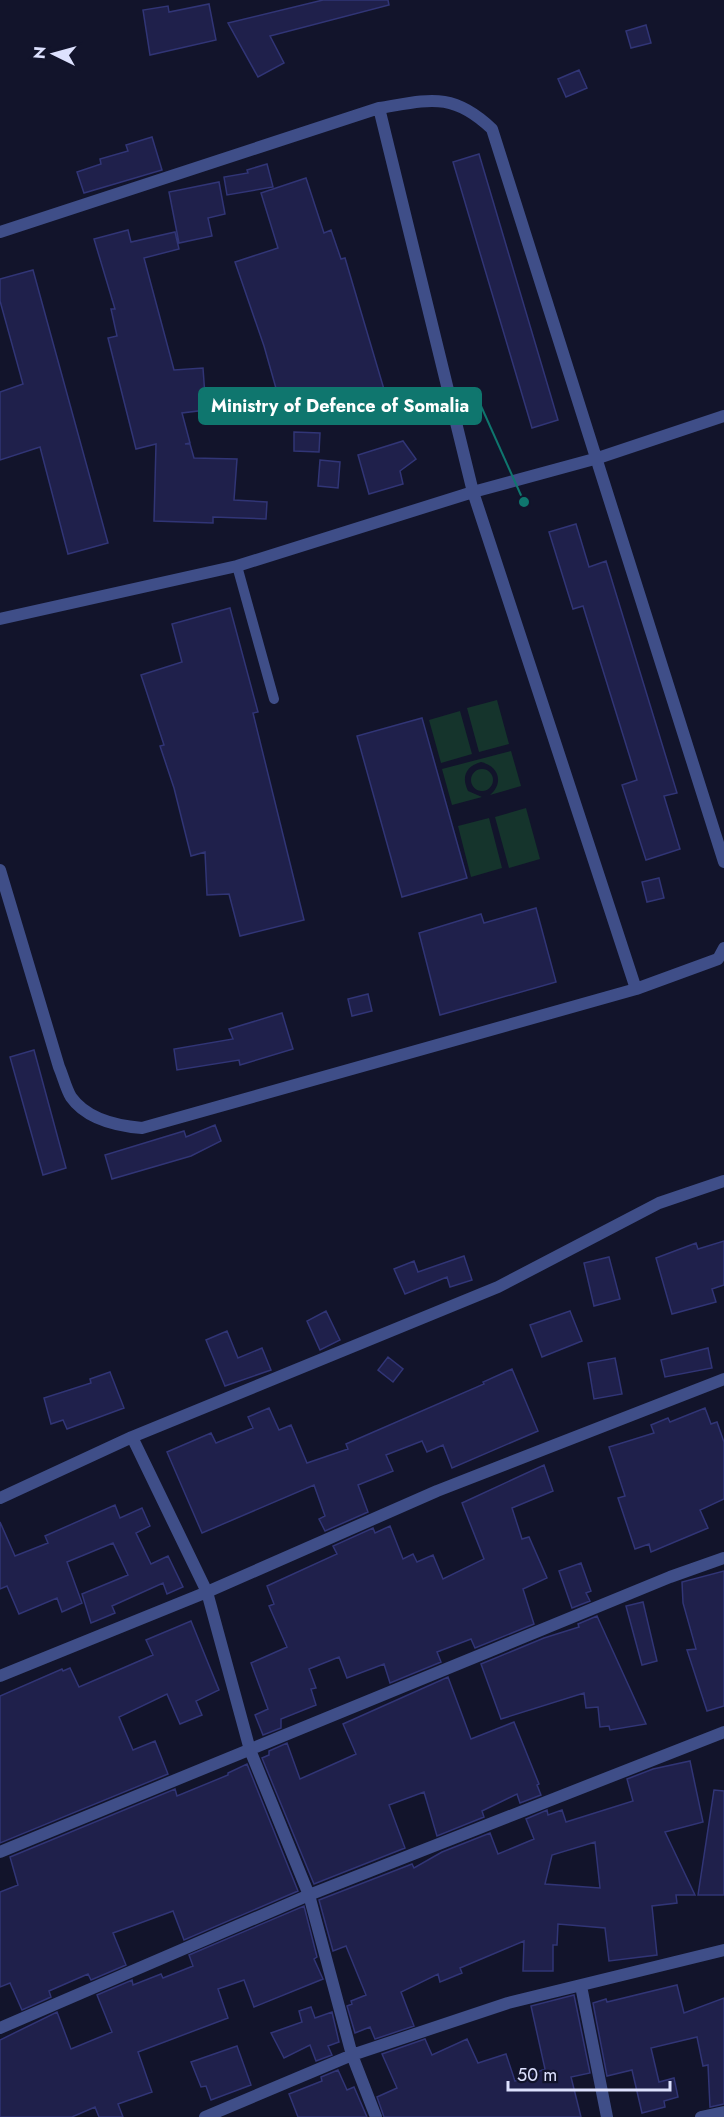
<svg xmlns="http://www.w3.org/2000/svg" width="724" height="2117" font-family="Jost,sans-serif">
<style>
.green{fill:#15342c}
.building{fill:#1f204b;stroke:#313576;stroke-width:1.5;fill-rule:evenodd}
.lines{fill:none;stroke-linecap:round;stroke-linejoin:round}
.lane{stroke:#3f4e88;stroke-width:10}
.street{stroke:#3f4e88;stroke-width:12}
.leader{fill:none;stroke:#0f766e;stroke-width:2}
.callout-dot{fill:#0f766e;stroke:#12142b;stroke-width:2}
.callout{fill:#0f766e;stroke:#0f766e;stroke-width:2}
.callout-label{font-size:18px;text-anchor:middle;font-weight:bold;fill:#fff}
</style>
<rect width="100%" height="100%" fill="#12142b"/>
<path class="green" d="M497 700 509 744 479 752 467 708Z
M460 711 472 754 441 763 429 720Z
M511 751 521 786 490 795C504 783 499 766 481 762 466 766 461 777 468 791L482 797 452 805 442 769Z
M471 780a11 11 0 1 1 22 0a11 11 0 1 1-22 0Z
M526 808 540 859 509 868 495 817Z
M489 818 502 868 471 877 458 826Z"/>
<path class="building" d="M323 0H388L389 5 270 36 284 63 258 77 228 23Z
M209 4 216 40 150 55 143 10 168 6 169 12Z
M646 25 651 43 631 48 626 31Z
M579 70 587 88 566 97 558 79Z
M152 137 162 170 84 193 77 172 101 164 100 159 128 151 126 145Z
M479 154 558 420 532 428 453 162Z
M267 164 273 187 227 195 224 177 248 173 247 170Z
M306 178 324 233 331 230 341 259 345 258 386 396 344 409 340 395 283 413 264 346 235 262 278 248 261 193Z
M219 182 225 214 208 218 212 236 179 243 169 192Z
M128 230 131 242 175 232 179 249 144 258 174 370 203 368 206 410 182 413 190 443 185 444H190L194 458 237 459 234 500 267 502 266 519 213 517V523L154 521 156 444 136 449 108 338 117 336 111 309H115L94 239Z
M33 270 108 543 68 554 40 447 0 460V392L23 384 0 301V279Z
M294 432 320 433 319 452 294 451Z
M403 441 416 459 400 471 403 484 369 494 358 455Z
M320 460 340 462 338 488 318 486Z
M576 524 589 567 606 561 677 793 664 796 680 849 646 860 622 785 637 780 583 606 573 609 549 532Z
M230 608 258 712 253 713 304 920 240 936 229 894 207 895 205 852 191 856 174 788 160 746 164 745 141 675 182 662 172 624Z
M422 718 467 878 402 897 357 736Z
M659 878 664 898 647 902 642 882Z
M536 908 556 982 440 1015 419 933 481 914 484 923Z
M368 994 372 1011 352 1016 348 999Z
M282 1013 293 1049 240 1065 239 1060 177 1070 174 1049 233 1039 229 1029Z
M34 1050 66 1168 43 1175 10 1057Z
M215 1125 221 1141 191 1156 112 1179 105 1155 184 1131 186 1137Z
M724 1241V1285L712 1289 716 1302 672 1314 656 1258 696 1243 698 1249Z
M464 1256 472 1280 450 1287 447 1277 405 1294 394 1269 414 1261 418 1272Z
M609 1257 620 1299 594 1306 584 1263Z
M326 1311 340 1340 320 1350 307 1321Z
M570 1311 582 1341 542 1357 530 1325Z
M227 1331 238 1358 262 1348 271 1370 225 1386 206 1340Z
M708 1348 712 1368 665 1377 661 1360Z
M388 1357 403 1369 393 1382 378 1370Z
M615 1358 622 1394 594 1399 588 1363Z
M512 1369 538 1431 452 1468 443 1445 427 1452 422 1441 386 1455 393 1471 358 1485 368 1512 325 1531 319 1519 325 1516 314 1485 202 1533 167 1452 211 1433 216 1443 253 1428 248 1417 269 1408 279 1430 291 1425 307 1463 348 1449 346 1444 484 1384 483 1382Z
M110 1372 124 1408 67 1429 63 1420 51 1424 44 1398 91 1383 90 1379Z
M705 1408 711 1424 717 1422 724 1442V1499L700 1510 708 1528 651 1552 649 1544 635 1549 618 1498 625 1496 609 1447 654 1433 651 1425 668 1418 670 1422Z
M544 1465 553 1491 512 1508 522 1539 529 1537 547 1578 523 1589 534 1624 475 1648 471 1639 437 1652 441 1662 390 1683 384 1664 347 1678 339 1657 309 1669 316 1688 311 1689 316 1705 281 1719V1728L263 1735 255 1715 268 1709 251 1663 287 1647 269 1606 274 1604 267 1586 337 1554 333 1546 373 1528 375 1533 390 1526 403 1559 413 1554 417 1562 433 1555 443 1579 484 1559 462 1503Z
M115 1505 120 1518 142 1508 150 1526 136 1533 151 1564 168 1556 183 1587 167 1594 163 1583 112 1606 115 1613 91 1623 82 1594 128 1575 113 1543 67 1562 82 1603 62 1612 57 1598 19 1614 7 1586 0 1589V1522L15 1556 48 1543 45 1536Z
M581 1563 591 1591 586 1593 590 1601 572 1608 559 1571Z
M724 1571V1706L707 1711 687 1650 696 1649 683 1603 682 1582Z
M643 1602 657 1661 642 1665 626 1606Z
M597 1616 646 1724 610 1730 609 1726 600 1727 598 1707 586 1708 584 1693 501 1719 481 1664 544 1638 579 1627 578 1624Z
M191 1621 219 1690 196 1701 202 1715 180 1724 167 1694 119 1717 133 1750 155 1741 168 1774 0 1843V1696L62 1669 63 1671 70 1668 79 1687 153 1655 146 1640Z
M448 1677 471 1739 514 1722 539 1784 537 1785 541 1795 520 1803 517 1794 482 1811 484 1817 437 1836 424 1792 389 1805 405 1848 314 1884 262 1758 269 1755V1751L287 1743 300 1779 356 1754 343 1724Z
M690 1761 703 1822 665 1832 695 1895H676L677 1903 652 1906 657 1955 609 1961 605 1928 558 1924 557 1945H553V1971H523L524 1941 460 1968 462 1973 440 1982 438 1974 401 1992 414 2026 375 2039 370 2027 355 2033 347 2006 352 2004 351 2001 366 1995 346 1946 333 1951 319 1900 412 1864 414 1868 442 1852 490 1833 498 1854 534 1839 526 1819 547 1810 548 1815 562 1810 566 1822 633 1801 627 1779 653 1769ZM595 1842 600 1888 545 1884 552 1855Z
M247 1764 298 1891 184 1940 173 1911 113 1933 126 1965 91 1980 88 1974 49 1991 51 1997 22 2010 10 1983 0 1987V1892L18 1885 10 1857 175 1789 177 1796 228 1775V1773Z
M714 1790 724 1791V1895H698Z
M304 1906 317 1957 314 1959 323 1979 254 2007 244 1980 218 1989 228 2018 138 2052 152 2092 118 2104 123 2117H99L95 2107 72 2117H0V2040L57 2012 71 2049 112 2032 97 1995 132 1980 133 1985 161 1974 163 1978 193 1966 189 1955Z
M677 1985 684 2013 724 1998V2104L710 2107 708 2065 703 2066 697 2037 651 2048 659 2082 674 2078 678 2097 664 2101 665 2107 642 2113 632 2070 607 2076 593 2003 606 1999 607 2002Z
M574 1995 590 2073 571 2077 581 2117H384L377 2097 397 2088 382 2054 425 2039 432 2055 467 2039 478 2063 506 2054 515 2081 545 2069 531 2006Z
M311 2007 315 2018 332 2012 339 2042 328 2046 332 2055 316 2061 310 2045 284 2058 271 2033 302 2022 299 2011Z
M237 2046 251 2085 211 2100 206 2086 201 2087 191 2062Z
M338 2070 347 2090 354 2087 367 2117H298L289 2094 322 2081 321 2077Z"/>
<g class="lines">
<path class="lane" d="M237 566 274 699"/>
<path class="street" d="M0 232 379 108C429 100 452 91 492 129L724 862
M0 619 237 566 473 492 379 108
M0 870 59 1067C63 1076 66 1089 71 1097 87 1120 118 1126 142 1128L636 989 718 959 724 948
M636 989 473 492 598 458 724 416
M132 1437 207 1592 250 1750 309 1895 352 2055 376 2117
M0 1498 132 1437 498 1287 659 1203 724 1181
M0 1676 207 1592 437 1491 724 1379
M0 1852 670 1577 724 1558
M581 1986 607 2117
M0 2028 309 1895 724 1732
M205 2117 352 2055 508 2003 724 1950
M701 2117 724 2112"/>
</g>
<path class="leader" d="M524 502L481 406"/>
<circle class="callout-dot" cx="524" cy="502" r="6"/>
<rect class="callout" x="199" y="388" width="282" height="36" rx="6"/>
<g class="callout-label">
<text x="340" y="412">Ministry of Defence of Somalia</text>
</g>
<g transform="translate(54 54) rotate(275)" stroke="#12142b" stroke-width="4.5" paint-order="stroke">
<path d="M0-4.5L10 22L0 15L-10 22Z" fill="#dde1fe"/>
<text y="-9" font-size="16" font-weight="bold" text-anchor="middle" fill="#dde1fe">N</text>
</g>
<path d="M508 2081v9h162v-9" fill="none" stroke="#dde1fe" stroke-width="3"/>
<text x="517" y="2081" font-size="18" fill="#dde1fe" stroke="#12142b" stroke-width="4.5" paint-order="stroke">50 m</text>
</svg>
